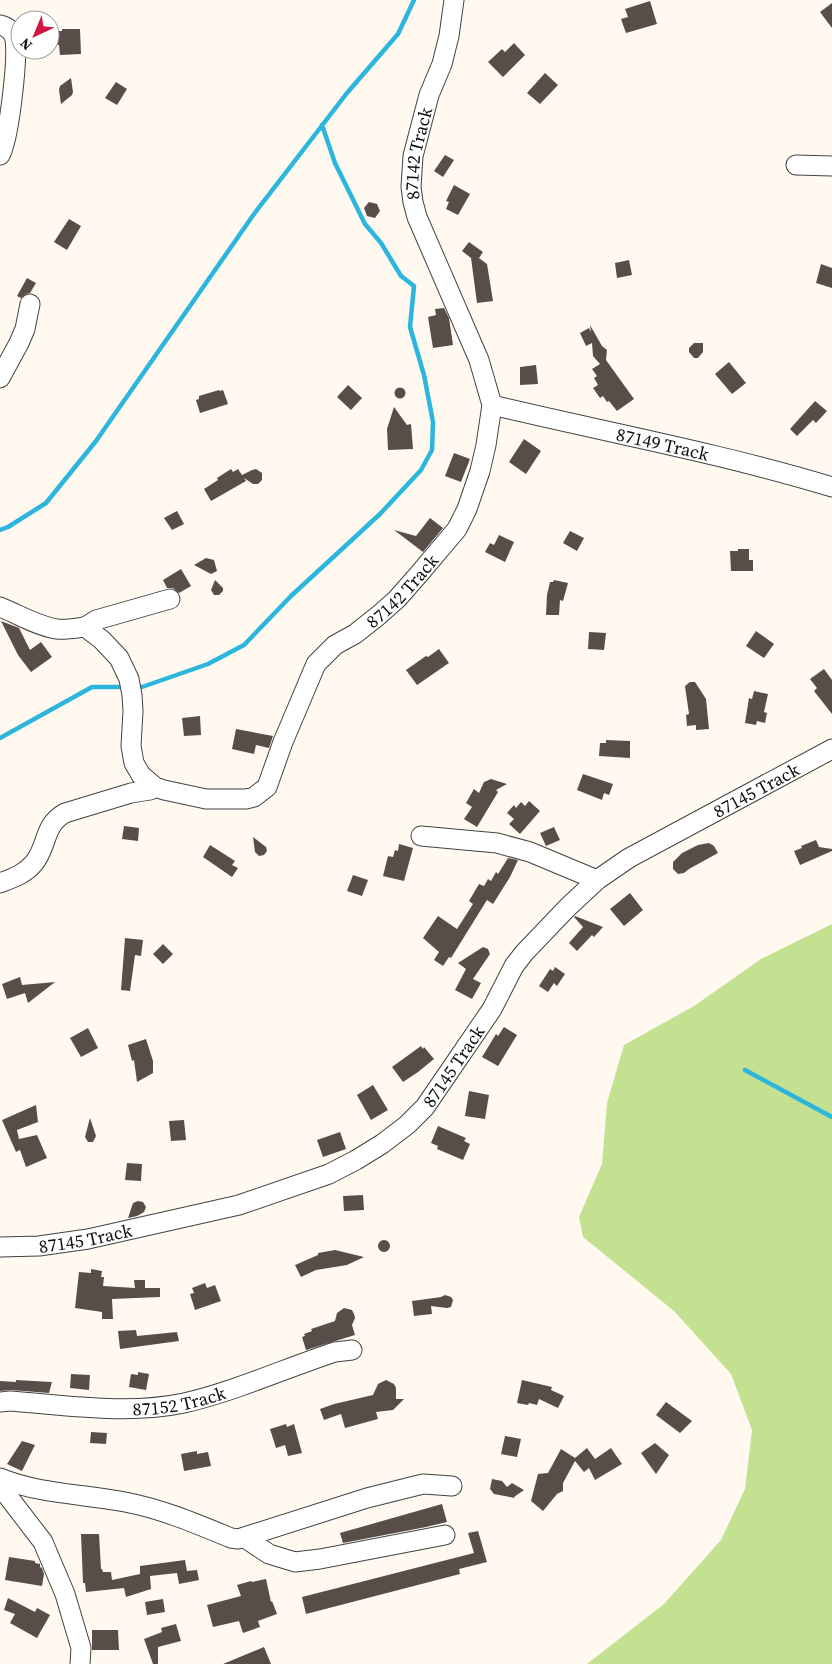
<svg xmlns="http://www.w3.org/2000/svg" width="832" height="1664" font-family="'Source Serif 4',serif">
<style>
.forest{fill:#c4e192}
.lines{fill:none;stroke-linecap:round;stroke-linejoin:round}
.stream{stroke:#2db6dd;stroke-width:4.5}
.building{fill:#594d4a}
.minor-casing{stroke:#424242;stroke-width:21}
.minor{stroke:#fff;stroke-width:19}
.labels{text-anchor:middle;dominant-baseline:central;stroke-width:5;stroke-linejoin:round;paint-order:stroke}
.street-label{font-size:18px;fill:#0f0f0f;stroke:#fff}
</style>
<rect width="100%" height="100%" fill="#fff9f0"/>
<path class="forest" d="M832 924V1664H587L664 1604 721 1540 745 1489 752 1430 731 1374 674 1311 583 1237 579 1217 602 1164 607 1103 624 1045 694 1006 761 959Z"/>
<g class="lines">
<path class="stream" d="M0 530 8 527 46 503 96 441 254 214 347 93 398 34 414 0
M142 687 208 664 244 645 291 596 380 514 421 470 432 450 433 422 424 375 410 327 414 286 401 276 381 243 365 224 335 163 322 125
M0 738 92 687H121
M745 1070 832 1117"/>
</g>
<path class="building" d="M650 1 657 24 626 33 621 19 628 17 625 9Z
M832 3V28L820 12Z
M62 29H80L81 54 60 55 59 45H57L56 31H62Z
M514 43 525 55 503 77 488 62 502 49 505 52Z
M545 73 558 85 540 104 527 93Z
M71 78 73 92 72 95 61 104 59 90 60 86Z
M116 82 127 89 117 105 105 98Z
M445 155 454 160 443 177 434 171Z
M454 185 470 194 458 215 446 209 449 202 446 201Z
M369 202 377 204 380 211 375 218 367 216 364 208Z
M69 219 81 226 67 250 54 242Z
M469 242 483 252 479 258 487 264 493 301 477 303 471 258 462 251Z
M629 260 632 275 617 278 615 263Z
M821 264 832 268V288L816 283Z
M27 278 36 283 30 293 26 294 21 298 17 296Z
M444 308 449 318 453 345 433 348 428 317 436 315 435 309Z
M590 325 602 346 607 350 606 360 634 399 617 411 609 401 607 402 603 396 600 398 593 388 598 385 594 378 597 376 592 369 600 364 593 356 592 343 586 346 580 333 589 328 591 332Z
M694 343H703V352L698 358H694L689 352V348Z
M729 362 746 383 732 394 715 374Z
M536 365 538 384 520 385V367Z
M348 385 362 398 351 410 337 397Z
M394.5 393a5.5 5.5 0 1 1 11 0a5.5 5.5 0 1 1-11 0Z
M219 390 220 391 223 390 228 404 200 413 196 400 199 399V396Z
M815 401 827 411 816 423 813 420 797 436 790 429Z
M394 407 407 425 411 424 413 449 388 450 387 429Z
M524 439 541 451 526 474 509 462Z
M454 453 470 459 461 482 445 476Z
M231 469 233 472 238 469 242 475 252 470 256 469 262 473V480L258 484H253L244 478 246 481 211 501 204 489 218 480 217 478Z
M177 511 184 524 172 530 164 518Z
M430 518 443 528 423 552 394 530 416 536Z
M570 531 584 538 577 551 563 543Z
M499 535 514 542 505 562 485 552 490 543 494 545Z
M738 549H749V560H753V571H731L730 551H738Z
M206 558 214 560 217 571 211 574 194 565Z
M181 569 191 586 179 593 173 588H167L163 580Z
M215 580 223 588V591L219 595H214L211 590Z
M554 580 568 583 563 601 560 600 559 615H546L547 595 550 582H553Z
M1 621 19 628 30 650 41 642 52 657 31 672 18 655Z
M756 631 774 644 764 658 746 646Z
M589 632 606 633 604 650 588 649Z
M439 649 449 663 417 685 406 670 426 656 428 657Z
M824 669 832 680V714L814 691 817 688 810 679Z
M690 682H695L706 699 709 729 696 730V725L687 726 686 715 689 714 685 686Z
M754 691 768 694 764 712 767 713 765 723 757 721 756 725 745 723 749 698 752 699Z
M200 716 201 735 184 736 182 718Z
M236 729 273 736 269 748 256 745 254 754 232 749Z
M606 740 630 741V758L599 756 600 743H606Z
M583 774 613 784 609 795 604 793 602 800 577 790Z
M491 779 507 784 496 790 498 792 477 827 464 819 472 807 466 803 474 789 479 793 484 782Z
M529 801 540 811 520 834 509 824 514 819 507 813 514 805 516 808 521 802 525 806Z
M124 826 139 828 138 841 122 839Z
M554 827 560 840 546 846 540 833Z
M253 837 266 847 267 851 264 855 259 856 255 852Z
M816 840 819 847 832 849V851L800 865 794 851 802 848 801 846Z
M709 843 714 846 718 853 689 869 684 873 678 874 673 869V862L682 853 698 845Z
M399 844 413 848 404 881 383 876 388 856 393 857 395 850 398 851Z
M210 845 235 861 232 865 238 868 232 877 203 857Z
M508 858 518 860 510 877 493 904 487 900 451 958 449 957 443 966 434 960 439 952 423 938 438 916 457 929 473 904 469 901 479 884 484 886 488 879 491 881 496 872 498 874Z
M353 875 368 880 362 896 347 891Z
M630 893 643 910 624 926 610 909Z
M575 916 603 927 594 937 592 935 577 951 569 943 583 927 574 917Z
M125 938 143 940 141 956 135 955 130 991 121 990Z
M163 944 173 954 163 964 153 954Z
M483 947 488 949 490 954 473 979 481 983 472 999 455 990 466 969 458 963Z
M555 967 565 974 557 986 554 983 548 992 539 986 550 969 553 971Z
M20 977 22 985 55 982 28 1003 25 993 7 999 2 984Z
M504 1027 517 1035 498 1066 482 1057 496 1034 498 1036Z
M88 1028 98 1048 81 1057 70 1038Z
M146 1039 153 1061V1073L137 1082 134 1060 132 1061 128 1045Z
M421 1046 423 1049 424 1047 434 1059 418 1072 403 1082 392 1067Z
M373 1085 388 1110 371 1120 357 1095Z
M469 1091 489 1095 485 1119 465 1116Z
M36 1105 38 1122 17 1130 19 1139 37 1135 47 1158 26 1167 20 1150 16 1152 2 1120Z
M90 1118 96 1136 93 1142H88L85 1137Z
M184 1120 186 1140 171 1141 169 1121Z
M438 1126 466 1138 464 1141 470 1144 463 1160 437 1149 438 1146 431 1143Z
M340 1132 346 1149 323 1157 317 1140Z
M127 1163 142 1164 141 1181 125 1180Z
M363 1195 364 1210 344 1211 343 1196Z
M138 1201 143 1202 146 1207 144 1212 137 1216 128 1218 133 1203Z
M378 1246a6 6 0 1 1 12 0a6 6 0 1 1-12 0Z
M335 1250 364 1257 347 1265 316 1270 301 1277 295 1265 318 1255V1253Z
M91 1269 102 1271 101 1277H104L103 1286 135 1288 134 1280H145V1288H160V1297L112 1299 113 1319H102V1312L75 1308 79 1272 91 1273Z
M205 1283 207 1288 215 1285 221 1301 195 1310 190 1294 194 1293 192 1288Z
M445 1295 451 1297 453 1300 451 1307 447 1308 431 1306 432 1314 414 1316 412 1301 441 1297Z
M344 1308 352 1310 354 1314 355 1318 352 1325 355 1335 306 1350 302 1337 305 1336 304 1334 312 1331 311 1329 335 1321 337 1313Z
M136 1330 137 1336 177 1332 179 1341 120 1349 118 1331Z
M138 1372 149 1374 146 1390 129 1387 131 1374 138 1375Z
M71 1374 90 1375 89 1390 70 1388Z
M16 1380 52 1382 49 1393 11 1390 0 1391V1381L16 1382Z
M386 1380 394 1384 396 1388V1399H404L393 1410 376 1412 378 1419 345 1428 341 1414 324 1420 320 1409 334 1404 373 1395 378 1384Z
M522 1380 552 1387 551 1390 564 1396 558 1408 539 1399 537 1405 529 1403 528 1405 517 1403Z
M666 1402 692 1421 680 1433 656 1415Z
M286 1424 287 1427 294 1424 302 1453 288 1456 285 1445 276 1448 270 1429Z
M91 1432 107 1433 106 1444 90 1443Z
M505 1436 521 1439 517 1457 501 1454Z
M22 1441 35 1445 22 1471 7 1464Z
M655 1443 669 1455 656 1474 641 1453Z
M587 1448 595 1459 611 1448 622 1464 595 1480 589 1468 584 1472 575 1461 563 1483V1491L557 1494 543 1511 531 1501 538 1474 548 1473 561 1449 575 1458Z
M197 1451V1454L208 1452 211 1466 184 1471 181 1454Z
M492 1479 502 1481 507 1487 512 1483 524 1490 514 1497 515 1498 494 1494 490 1489Z
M442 1504 447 1522 426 1527 343 1543 340 1533Z
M478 1531 487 1562 459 1569 460 1574 306 1614 302 1597 474 1553 468 1533Z
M81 1534H99L101 1569H102L103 1572H111L112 1580 140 1574V1566L185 1560 187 1571 197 1570 199 1580 179 1584 177 1573 150 1576 151 1589 126 1597 124 1588 86 1592 85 1583H83Z
M9 1557 35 1561V1563L40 1564V1567L42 1568 44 1574 42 1586 5 1580Z
M266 1579 271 1602 272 1601 277 1614 258 1621 260 1627 243 1633 239 1621 213 1627 207 1605 241 1596 237 1585 251 1581 252 1582Z
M8 1598 35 1612 37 1608 50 1615 37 1638 10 1623 15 1614 4 1610Z
M163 1599 165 1612 147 1615 145 1602Z
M176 1624 181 1641 158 1647V1664H153L144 1639 162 1632 161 1628Z
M92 1630H118L119 1650H92Z
M264 1647 271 1664H223Z"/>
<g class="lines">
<defs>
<g id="minor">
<path d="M0 25C8 27 14 32 15 40 18 59 9 140 0 155"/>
<path d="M796 165 832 166"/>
<path d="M0 378 19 343 25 329 30 304"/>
<path id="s1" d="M492 405C605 432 720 453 832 487"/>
<path id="s2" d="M0 607C18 614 37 626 57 629 66 630 76 628 85 627L102 640 119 658 129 679 132 695 133 711 131 746 134 763 141 775 155 787 164 790 206 799H246L254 797 267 787 283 742 316 664 335 645 355 634 379 615 397 599 419 574 457 529 467 509 480 471 486 445 492 405 479 360 417 217 413 202 411 187 413 156 429 95 442 64 449 36 454 0"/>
<path d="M85 627 96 620 170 599"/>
<path d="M421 836 497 843 530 852 597 880"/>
<path d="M0 883C13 878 25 874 34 863 48 846 43 825 65 813L131 793 150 790 155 787"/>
<path id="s3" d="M0 1247 39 1246 88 1239 239 1205 329 1174 356 1160 382 1144 407 1125 425 1107 492 1009 514 966 524 953 568 907 597 880 629 858 832 749"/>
<path id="s4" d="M0 1402 10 1401C66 1405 128 1415 184 1403 233 1392 286 1368 335 1352L352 1350"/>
<path d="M0 1478C39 1494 84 1494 125 1502 162 1509 197 1524 231 1538L238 1539 367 1498 423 1484 452 1486"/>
<path d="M0 1486 43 1542 65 1594 81 1648 80 1664"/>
<path d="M245 1538 269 1554 295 1562 320 1559 445 1535"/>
</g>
</defs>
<use href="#minor" class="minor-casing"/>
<use href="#minor" class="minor"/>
</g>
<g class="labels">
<g class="street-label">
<text stroke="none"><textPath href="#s2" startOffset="1119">87142 Track</textPath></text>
<text stroke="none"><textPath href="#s1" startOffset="175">87149 Track</textPath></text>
<text stroke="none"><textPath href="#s2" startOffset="639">87142 Track</textPath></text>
<text stroke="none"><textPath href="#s3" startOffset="926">87145 Track</textPath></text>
<text stroke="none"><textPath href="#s3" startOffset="506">87145 Track</textPath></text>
<text stroke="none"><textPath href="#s3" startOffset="86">87145 Track</textPath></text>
<text stroke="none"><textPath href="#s4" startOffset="180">87152 Track</textPath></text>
</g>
</g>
<g transform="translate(35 35) rotate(224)"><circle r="24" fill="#ffffff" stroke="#9f9f9f"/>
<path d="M0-4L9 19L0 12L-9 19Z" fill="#d01640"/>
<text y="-8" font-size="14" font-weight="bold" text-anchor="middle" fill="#0f0f0f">N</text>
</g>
</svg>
